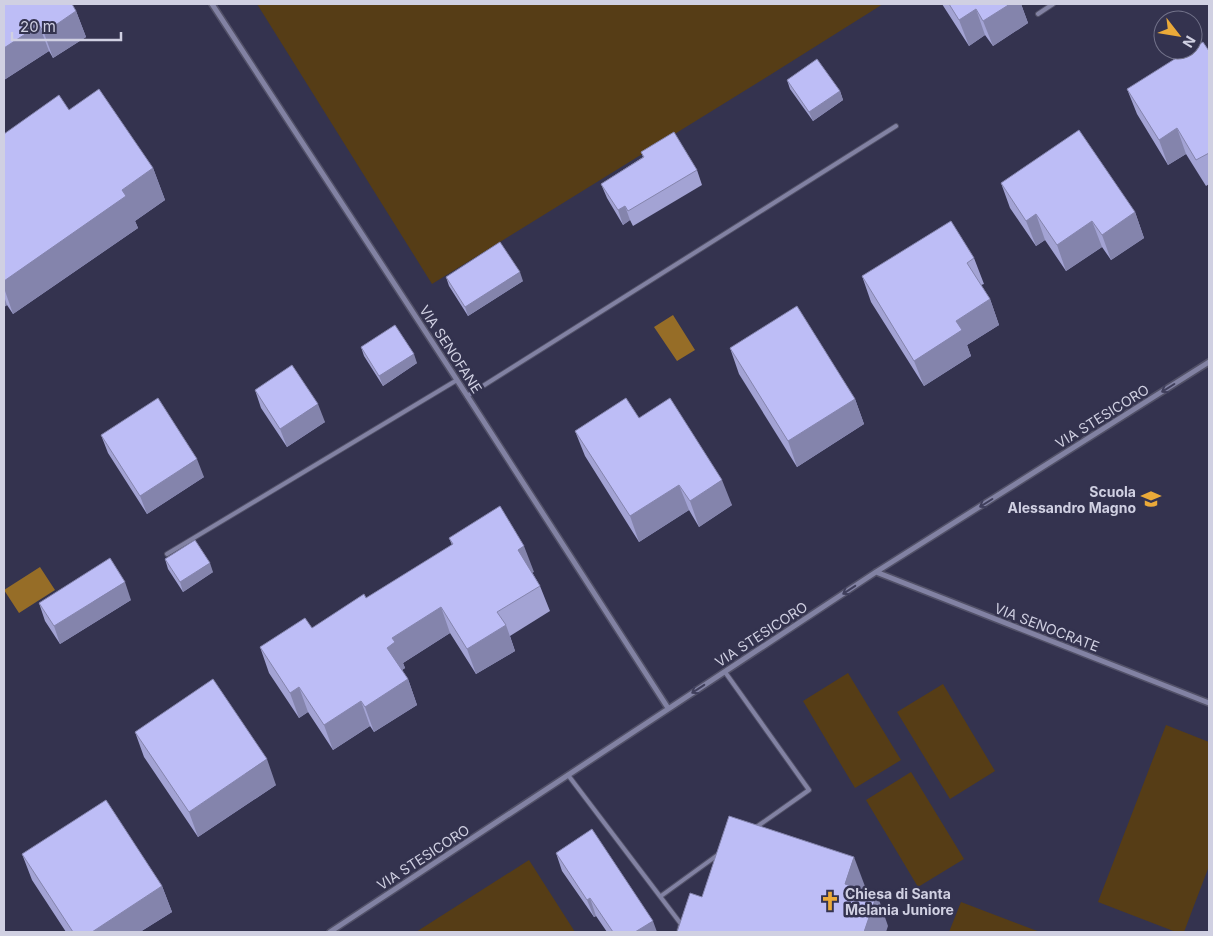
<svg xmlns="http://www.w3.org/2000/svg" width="1213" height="936" font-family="Inter,sans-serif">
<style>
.green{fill:#563d16}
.water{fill:#966d27}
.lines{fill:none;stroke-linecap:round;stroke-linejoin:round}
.lane-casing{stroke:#525168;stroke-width:6}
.street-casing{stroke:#525168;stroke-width:8}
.lane{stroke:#8282a3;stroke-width:4}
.street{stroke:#8282a3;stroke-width:5}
.wall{fill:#a3a3d4}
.shaded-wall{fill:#8484ac}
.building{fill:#bdbdf6;stroke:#8484ac}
.oneway{stroke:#403f5c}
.labels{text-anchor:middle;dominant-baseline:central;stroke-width:5;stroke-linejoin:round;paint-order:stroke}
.street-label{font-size:14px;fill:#d0d0e2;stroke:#34334f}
.poi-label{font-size:14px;font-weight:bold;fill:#d0d0e2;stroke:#34334f;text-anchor:end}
</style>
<rect width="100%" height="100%" fill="#34334f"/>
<path class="green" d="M257 4H883L770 75 432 284Z
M848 673 901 760 855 788 803 701Z
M943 684 995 771 950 799 897 712Z
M1166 725 1209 742V866L1184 932H1176L1098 902Z
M911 772 964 859 918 887 866 800Z
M529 860 575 932H416Z
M961 902 1040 932H949Z"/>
<path class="water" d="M673 315 695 350 677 361 654 327Z
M40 567 55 590 19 613 4 590Z"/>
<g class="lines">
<defs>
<path id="lane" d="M1038 14 1053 4
M467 396 896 126
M167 554 457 380
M725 672 809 790 755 828
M568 775 681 924 679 932
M661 896 719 854"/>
<path id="street" d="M212 4 457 380 668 708
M876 572 1209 703
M330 932 876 572 1209 362"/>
</defs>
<use href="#lane" class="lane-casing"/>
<use href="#street" class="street-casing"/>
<use href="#lane" class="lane"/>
<use href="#street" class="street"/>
</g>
<path class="wall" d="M4 4 76 11 86 37 53 58 49 51 4 80Z
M942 4H1021L1028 23 993 46 985 35 969 46Z
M1209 51V184L1206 186 1186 154 1168 165 1137 114 1127 89Z
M787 80 840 91 843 100 813 121 790 89Z
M69 110 153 168 165 200 135 221 138 228 13 314 7 305 4 307V134Z
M641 152 697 170 702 185 633 226 630 220 623 225 607 198 601 184 643 157Z
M1001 183 1135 212 1144 238 1111 260 1102 247 1066 271 1045 240 1036 246 1010 208Z
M974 258 984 284 981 285 990 299 999 325 967 345 971 356 924 386 871 302 862 276Z
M446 277 523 281 468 316 449 286Z
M361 347 417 363 383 386 364 356Z
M730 348 855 399 864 424 797 467 739 374Z
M255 390 325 422 287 447 261 408Z
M639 418 732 505 699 527 689 510 639 542 585 456 575 431Z
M101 435 204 477 147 514 108 453Z
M449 538 534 572H532L540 586 550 611 510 636 515 651 476 674 450 633 403 663 405 668 402 670 408 679 417 705 374 732 370 726 333 750 308 712 299 718 269 673 260 647 312 628 366 598 452 545Z
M165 559 213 572 183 592 168 569Z
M131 600 60 644 45 621 39 603Z
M135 732 276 785 198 837 144 757Z
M556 853 657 932H607L596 916 594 917 562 871Z
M22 854 162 886 172 912 140 932H66L32 880Z"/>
<path class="shaded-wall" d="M1010 4H1021L1028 23 993 46 983 21Z
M976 9 985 35 969 46 959 20Z
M76 11 86 37 53 58 44 33Z
M39 25 49 51 4 80V48Z
M840 91 843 100 813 121 809 112Z
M1177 128 1186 154 1168 165 1159 140Z
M153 168 165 200 135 221 138 228 13 314 4 288V281L122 190Z
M625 206 630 220 623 225 618 210Z
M1135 212 1144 238 1111 260 1102 235Z
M1036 214 1045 240 1036 246 1026 221Z
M1092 221 1102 247 1066 271 1057 245Z
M520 272 523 281 468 316 465 307Z
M4 296 7 305 4 307Z
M990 299 999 325 967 345 971 356 924 386 914 361 956 321Z
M414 354 417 363 383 386 379 376Z
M855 399 864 424 797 467 788 441Z
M318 404 325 422 287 447 280 429Z
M197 459 204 477 147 514 140 496Z
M722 480 732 505 699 527 690 501Z
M679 485 689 510 639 542 630 516Z
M524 546 534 572 528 575 518 550Z
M210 563 213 572 183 592 180 582Z
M125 582 131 600 60 644 54 626Z
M441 607 450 633 403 663 405 668 396 674 387 648 392 638Z
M506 625 515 651 476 674 467 649Z
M408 679 417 705 374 732 365 707Z
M299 687 308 712 299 718 290 693Z
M361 701 370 726 333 750 324 725Z
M267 759 276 785 198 837 189 812Z
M854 857 866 889 857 916 845 884Z
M162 886 172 912 140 932H92Z
M877 894 888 926 886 932H864Z
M590 898 596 916 594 917 587 900Z
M653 921 657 932H635Z"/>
<path class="building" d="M4 4H72L76 11 44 33 39 25 4 48Z
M949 4H1010L983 21 976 9 959 20Z
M1203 42 1209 51V153L1196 160 1177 128 1159 140 1127 89 1189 50H1193V48Z
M817 59 840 91 809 112 787 80Z
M99 89 153 168 122 190 126 196 4 281V134L59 95 69 110Z
M1079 130 1135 212 1102 235 1092 221 1057 245 1036 214 1026 221 1001 183Z
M674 132 697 170 628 211 625 206 618 210 601 184 644 157 641 152Z
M951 221 974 258 967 263 990 299 956 321 962 330 914 361 862 276Z
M500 242 520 272 465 307 446 277Z
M797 306 855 399 788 441 730 348Z
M395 325 414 354 379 376 361 347Z
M292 365 318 404 280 429 255 390Z
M158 398 197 459 140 496 101 435Z
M626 398 639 418 670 398 722 480 690 501 679 485 630 516 575 431Z
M500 506 524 546 518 550 540 586 497 612 506 625 467 649 441 607 392 638 395 642 387 648 408 679 365 707 361 701 324 725 299 687 290 693 260 647 305 618 312 628 364 594 366 598 453 544 449 538Z
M195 540 210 563 180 582 165 559Z
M110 558 125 582 54 626 39 603Z
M213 679 267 759 189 812 135 732Z
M106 800 162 886 92 932H73L22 854Z
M729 816 854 857 845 884 877 894 864 932H677L690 893 702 897Z
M592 829 653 921 635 932H613L590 898 587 900 556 853Z"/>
<defs><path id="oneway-shaft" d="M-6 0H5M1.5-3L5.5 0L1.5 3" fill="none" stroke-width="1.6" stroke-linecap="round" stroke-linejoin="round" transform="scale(1.25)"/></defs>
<g class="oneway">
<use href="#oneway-shaft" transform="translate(1168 388) rotate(148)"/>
<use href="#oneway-shaft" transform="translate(986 503) rotate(148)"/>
<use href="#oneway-shaft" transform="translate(849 590) rotate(147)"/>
<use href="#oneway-shaft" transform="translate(698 689) rotate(147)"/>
</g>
<defs>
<symbol id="school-bare" viewBox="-9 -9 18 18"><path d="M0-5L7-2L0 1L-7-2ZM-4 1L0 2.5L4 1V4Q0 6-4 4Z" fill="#ebaa39" stroke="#34334f" stroke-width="2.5" paint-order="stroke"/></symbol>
<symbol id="church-bare" viewBox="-9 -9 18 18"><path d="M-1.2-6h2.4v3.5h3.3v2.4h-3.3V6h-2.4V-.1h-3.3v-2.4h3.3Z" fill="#ebaa39" stroke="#34334f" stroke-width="2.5" paint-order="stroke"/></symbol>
</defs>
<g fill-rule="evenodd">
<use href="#school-bare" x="1137" y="485" width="28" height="28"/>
<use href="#church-bare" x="816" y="887" width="28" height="28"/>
</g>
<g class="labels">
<g class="street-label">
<text transform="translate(451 349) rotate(57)">VIA SENOFANE</text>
<text transform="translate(1102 416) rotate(-32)">VIA STESICORO</text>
<text transform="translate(1047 627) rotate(21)">VIA SENOCRATE</text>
<text transform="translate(761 634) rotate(-33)">VIA STESICORO</text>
<text transform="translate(423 857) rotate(-33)">VIA STESICORO</text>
</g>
<g class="poi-label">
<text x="1136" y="491">Scuola<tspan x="1136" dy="16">Alessandro Magno</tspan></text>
<text x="845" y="893" text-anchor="start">Chiesa di Santa<tspan x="845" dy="16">Melania Juniore</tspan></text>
</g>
</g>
<rect width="1213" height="936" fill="none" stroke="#d0d0e2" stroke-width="10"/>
<g transform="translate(1178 35) rotate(121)"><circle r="24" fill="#34334f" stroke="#72728a"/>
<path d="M0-4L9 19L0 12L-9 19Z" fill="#ebaa39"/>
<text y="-8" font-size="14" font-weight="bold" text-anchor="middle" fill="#d0d0e2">N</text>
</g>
<path d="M12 32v8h109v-8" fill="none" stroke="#d0d0e2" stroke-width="2.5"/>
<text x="20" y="32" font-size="15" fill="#d0d0e2" stroke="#34334f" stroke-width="4" paint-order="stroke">20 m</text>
</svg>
